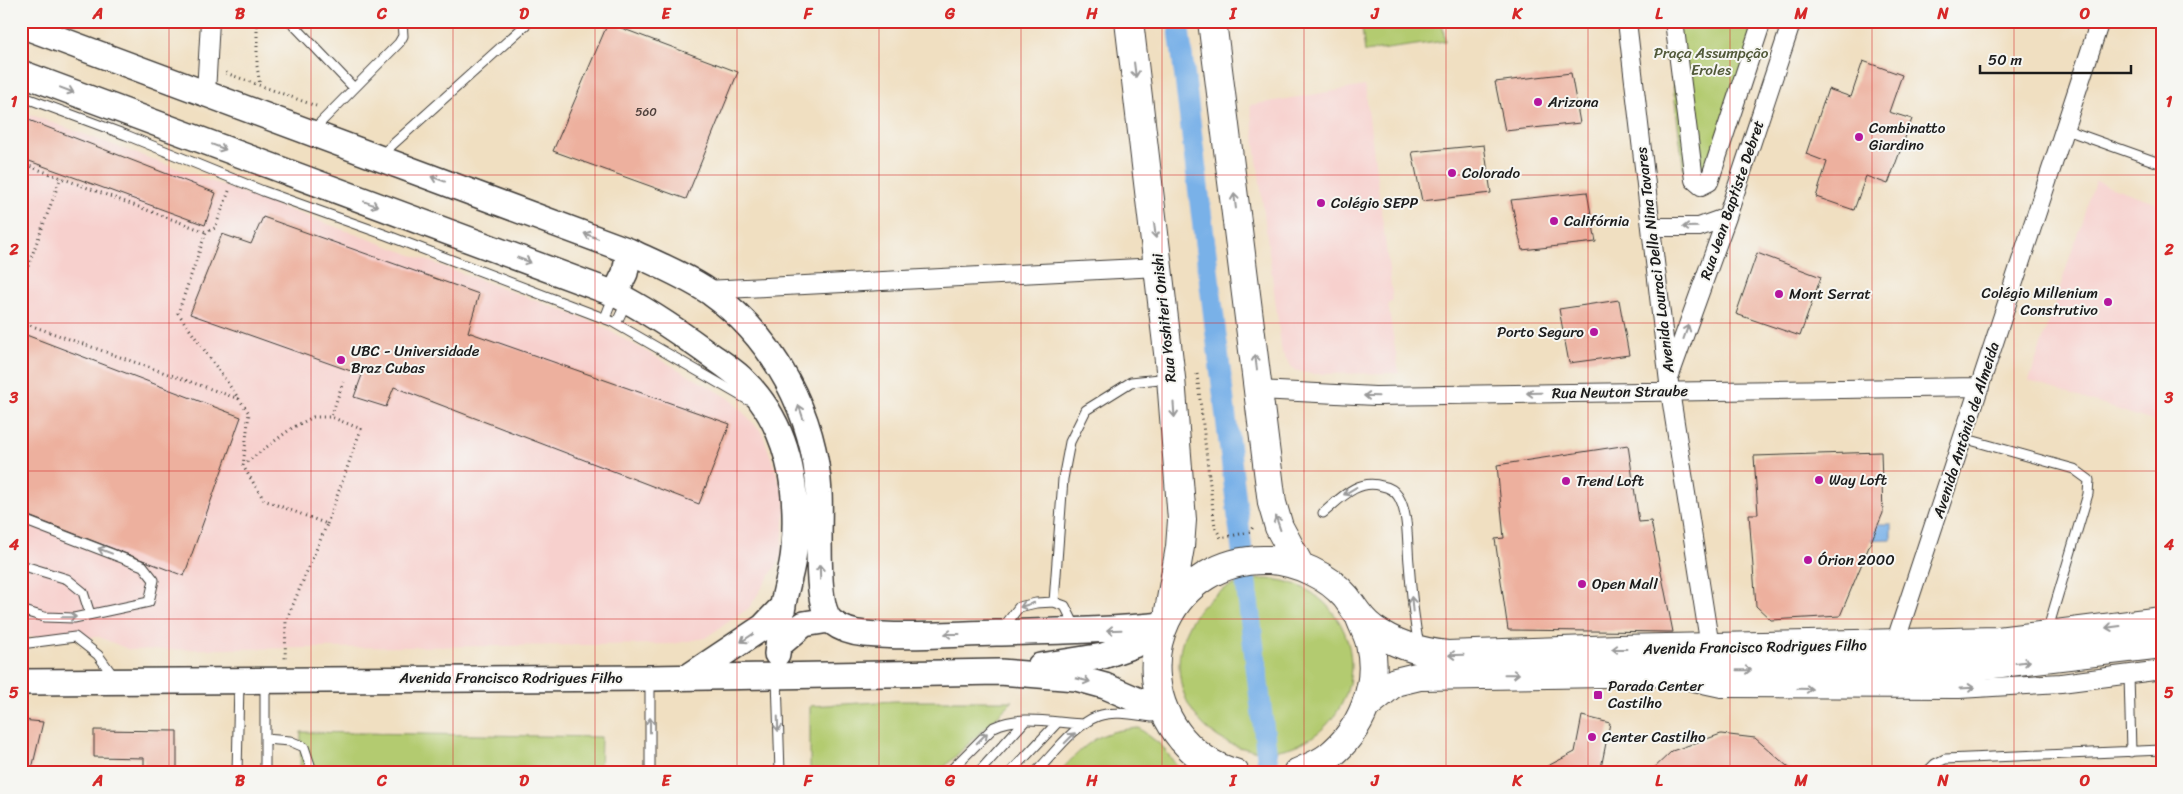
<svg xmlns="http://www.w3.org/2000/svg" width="2183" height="794" font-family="Sriracha,sans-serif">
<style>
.built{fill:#f7d0cd}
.green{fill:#b3cb70;stroke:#687446}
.water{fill:#79b1e8;stroke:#4a6682}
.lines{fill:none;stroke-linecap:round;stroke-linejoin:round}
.canal{stroke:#79b1e8;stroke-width:21}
.building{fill:#edb09e}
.lane-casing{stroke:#3c3935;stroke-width:11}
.street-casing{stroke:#3c3935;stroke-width:20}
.secondary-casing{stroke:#3c3935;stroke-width:28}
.primary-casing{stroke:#3c3935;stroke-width:30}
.path{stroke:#3c3935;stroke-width:3;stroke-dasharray:1 4;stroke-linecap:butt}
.lane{stroke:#fff;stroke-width:9}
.street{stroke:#fff;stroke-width:18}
.secondary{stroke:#fff;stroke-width:25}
.primary{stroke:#fff;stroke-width:28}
.oneway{stroke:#999}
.grid{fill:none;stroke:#d62828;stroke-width:1;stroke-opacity:0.55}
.poi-dot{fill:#b5179e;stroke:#f6f6f2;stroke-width:2}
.labels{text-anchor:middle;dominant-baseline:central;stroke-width:4;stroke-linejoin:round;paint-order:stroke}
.number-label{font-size:12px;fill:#50413c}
.park-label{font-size:15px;fill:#515939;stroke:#f6f6f2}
.poi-label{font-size:15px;fill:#1c1c1c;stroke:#f6f6f2;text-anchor:start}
.street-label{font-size:15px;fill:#1c1c1c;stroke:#f6f6f2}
.neatline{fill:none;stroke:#d62828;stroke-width:2}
.grid-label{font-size:16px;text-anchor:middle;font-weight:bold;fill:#d62828}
</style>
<rect width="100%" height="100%" fill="#f6f6f2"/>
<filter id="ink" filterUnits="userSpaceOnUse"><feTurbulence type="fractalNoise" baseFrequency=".02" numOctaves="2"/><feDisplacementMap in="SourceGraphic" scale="10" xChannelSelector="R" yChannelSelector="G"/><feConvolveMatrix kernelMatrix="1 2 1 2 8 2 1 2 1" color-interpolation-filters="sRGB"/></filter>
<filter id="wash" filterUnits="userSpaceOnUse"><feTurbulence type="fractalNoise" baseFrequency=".0096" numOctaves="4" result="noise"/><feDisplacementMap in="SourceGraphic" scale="20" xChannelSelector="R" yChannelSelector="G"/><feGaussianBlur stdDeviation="1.12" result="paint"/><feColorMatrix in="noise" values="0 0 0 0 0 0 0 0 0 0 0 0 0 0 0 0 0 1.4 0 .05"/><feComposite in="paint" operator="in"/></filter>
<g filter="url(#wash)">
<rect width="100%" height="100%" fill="#f0dfc1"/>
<path class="built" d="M1365 86 1393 301 1388 304 1399 373 1311 374 1294 370 1282 353 1250 105Z
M21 111 594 322 729 398 762 432 786 500 781 558 749 608 705 638 672 644 130 650 99 637H21Z
M2095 181 2160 204 2156 221 2162 223V424L2029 381Z"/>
<path class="green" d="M1361 21H1442L1445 41 1365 52Z
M1665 21H1767L1709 195H1698L1685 181Z
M1179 665a86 86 0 1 1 172 0a86 86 0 1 1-172 0Z
M895 701H1013L938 773H810V706Z
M1139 728 1162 746 1182 773H1058C1088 743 1095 731 1139 728Z
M301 732 601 737 600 773H300Z"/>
<path class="water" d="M1863 524H1891V539L1863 540Z"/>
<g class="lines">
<path class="canal" d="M1178 21 1268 765"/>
</g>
<g id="blocks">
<path class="building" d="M608 23 738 72 686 199 553 151Z
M1863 61 1902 75 1889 112 1912 119 1888 184 1866 176 1854 210 1816 197 1827 162 1806 154 1828 89 1851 97Z
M1571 73 1580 123 1505 131 1495 82Z
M21 117 216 193 205 225 21 158Z
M1484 145 1491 193 1422 201 1412 152Z
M1587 192 1596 242 1522 250 1511 200Z
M263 217 479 294 468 332 730 424 699 504 394 387 386 407 354 397 362 375 190 314 222 234 251 244Z
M1757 253 1821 277 1800 336 1736 314Z
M1619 300 1629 355 1569 363 1559 309Z
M21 333 241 417 184 576 21 513Z
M1628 445 1639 522 1651 521 1673 632 1508 630 1495 539 1504 538 1497 465Z
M1881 452 1883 513 1840 616 1771 620 1756 606 1749 514H1758L1754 456Z
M1582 716 1610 723 1600 773H1534L1575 752Z
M21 720 43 722 31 773H21Z
M94 730 177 731V773H144V758L94 757Z
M1721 734 1755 738 1795 773H1649L1672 751Z"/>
</g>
</g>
<g filter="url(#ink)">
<use href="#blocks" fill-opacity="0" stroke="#3c3935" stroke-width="1"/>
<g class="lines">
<defs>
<path id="lane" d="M290 21 354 88
M21 96 126 135 263 191 386 235 611 321 748 400
M2064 129 2162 164
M312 131 399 43 403 36 402 21
M380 156 530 21
M605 318 614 295
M616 324 627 301
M1963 438 2074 469 2089 480 2088 494 2047 632
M1323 513C1340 499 1358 478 1382 486 1388 487 1394 490 1398 496 1409 513 1407 544 1409 563 1411 591 1414 619 1419 647
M21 519 143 566 154 580 149 602 74 618 44 617 21 610
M21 565 67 579 83 592 90 614
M1054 602 1063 479 1070 442 1086 410 1131 382 1169 378
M1002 629 1019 607 1036 603 1054 602 1065 606 1076 628
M21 644 75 637 98 655 114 677
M2129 675 2131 752
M777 678 780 773
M650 681V773
M265 683V773
M265 739 290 741 304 747 310 765V773
M237 773 239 683
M948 773 994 727C1019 714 1056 723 1084 724
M978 773 1025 721
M1010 773 1057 723
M1035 773C1054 754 1074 725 1098 716 1114 710 1136 715 1152 717
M1926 773 1935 764 1945 759 2162 750"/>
<path id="street" d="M1627 21 1670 391 1710 647
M1674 21 1694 180 1701 186 1709 182 1762 21
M206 93 210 21
M1651 227H1699L1727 217
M706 290 1159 267
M1670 375 1727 217 1792 21
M1260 390 1375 396 1980 387
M1892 652 2100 21
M1684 680 1721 688 1959 689 2061 683 2162 670"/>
<path id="secondary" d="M21 25 629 251C657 264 686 276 711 293 774 338 815 415 819 493 821 518 813 607 832 622 841 629 853 633 865 634 908 638 953 634 996 633 1052 631 1108 631 1163 625
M21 73 615 294C647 310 676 330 705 351 717 360 730 368 741 378 789 423 799 486 794 549 793 568 786 586 783 605 781 618 780 632 778 646
M615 294 625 273 629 251
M777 654 778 646 804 624 829 620
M1040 666 1103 656 1159 636
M688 677 763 627 783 606
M21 682 650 678 1000 672 1076 678 1105 686 1165 712"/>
<path id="primary" d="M1129 21 1171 378 1182 520 1180 547 1169 611
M1212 21 1272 503 1279 527 1300 566
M1367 705 1395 682 1420 676 1968 667 2162 644
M1235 773C1214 768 1196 755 1182 739 1121 665 1172 556 1269 560 1296 561 1328 576 1346 597 1354 608 1361 621 1373 629 1395 645 1420 652 1447 655L1619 649 1998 641 2162 621
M1297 773C1307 768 1319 764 1328 757 1361 731 1380 686 1370 644 1368 634 1362 625 1359 615"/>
</defs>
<use href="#lane" class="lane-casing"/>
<use href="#street" class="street-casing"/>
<use href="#secondary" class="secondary-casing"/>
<use href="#primary" class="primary-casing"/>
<path class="path" d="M257 21V66L260 85
M226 73 316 106
M21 163 206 232
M229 191 215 228 206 232 178 313 249 413 243 466 264 500 327 524 286 621 285 659
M21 285 61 177
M21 322 239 399
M1197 374 1215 527 1221 538 1250 532 1254 525
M243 465 292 428 313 417H331
M327 524 361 429 331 417 343 382"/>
<use href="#lane" class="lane"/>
<use href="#street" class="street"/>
<use href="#secondary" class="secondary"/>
<use href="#primary" class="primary"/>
</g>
<defs><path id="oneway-shaft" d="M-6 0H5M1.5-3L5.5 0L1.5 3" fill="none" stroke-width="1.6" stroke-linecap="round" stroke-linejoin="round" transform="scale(1.25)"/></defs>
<g class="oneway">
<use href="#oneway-shaft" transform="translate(1135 70) rotate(83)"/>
<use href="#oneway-shaft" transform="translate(67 90) rotate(21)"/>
<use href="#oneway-shaft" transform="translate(219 147) rotate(21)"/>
<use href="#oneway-shaft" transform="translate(438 179) rotate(-160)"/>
<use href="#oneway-shaft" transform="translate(1235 201) rotate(-97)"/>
<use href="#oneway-shaft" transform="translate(371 204) rotate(20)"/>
<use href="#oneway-shaft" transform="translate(1690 227) rotate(179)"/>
<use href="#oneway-shaft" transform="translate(1155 231) rotate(83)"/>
<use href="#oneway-shaft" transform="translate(591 236) rotate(-159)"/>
<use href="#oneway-shaft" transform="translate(524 260) rotate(20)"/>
<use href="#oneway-shaft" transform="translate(1686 332) rotate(-70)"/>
<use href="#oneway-shaft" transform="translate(1256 362) rotate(-97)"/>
<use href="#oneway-shaft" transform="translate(1534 393) rotate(179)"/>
<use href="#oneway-shaft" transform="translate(1371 396) rotate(-178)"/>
<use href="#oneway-shaft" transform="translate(1174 410) rotate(86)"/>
<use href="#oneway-shaft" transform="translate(801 412) rotate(-108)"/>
<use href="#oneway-shaft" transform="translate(1350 491) rotate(149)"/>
<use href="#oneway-shaft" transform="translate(1278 523) rotate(-109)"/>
<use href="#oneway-shaft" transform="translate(105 551) rotate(-159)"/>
<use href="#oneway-shaft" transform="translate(820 572) rotate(-92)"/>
<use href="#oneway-shaft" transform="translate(1412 604) rotate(-95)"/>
<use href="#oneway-shaft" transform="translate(1027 605) rotate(163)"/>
<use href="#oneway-shaft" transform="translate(69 617) rotate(-1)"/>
<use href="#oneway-shaft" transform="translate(2113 627) rotate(173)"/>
<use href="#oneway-shaft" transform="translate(1114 630) rotate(178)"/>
<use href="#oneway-shaft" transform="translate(952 634) rotate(180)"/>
<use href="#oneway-shaft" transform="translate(747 638) rotate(146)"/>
<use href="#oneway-shaft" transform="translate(1619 649) rotate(180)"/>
<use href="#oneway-shaft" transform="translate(1456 655) rotate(178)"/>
<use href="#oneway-shaft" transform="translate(2023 662) rotate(-7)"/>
<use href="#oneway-shaft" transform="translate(1744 670) rotate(-1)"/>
<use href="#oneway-shaft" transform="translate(1512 674) rotate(-1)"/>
<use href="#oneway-shaft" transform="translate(1083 680) rotate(14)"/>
<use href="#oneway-shaft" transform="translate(1967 688) rotate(-3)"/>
<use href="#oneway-shaft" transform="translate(1805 689) rotate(1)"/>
<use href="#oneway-shaft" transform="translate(778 724) rotate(88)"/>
<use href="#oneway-shaft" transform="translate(650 725) rotate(-90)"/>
<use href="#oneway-shaft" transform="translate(982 738) rotate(-45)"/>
<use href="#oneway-shaft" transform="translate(1070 738) rotate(-45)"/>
</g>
</g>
<path class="grid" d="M169 21V773M311 21V773M453 21V773M595 21V773M737 21V773M879 21V773M1021 21V773M1162 21V773M1304 21V773M1446 21V773M1588 21V773M1730 21V773M1872 21V773M2014 21V773M21 175H2162M21 323H2162M21 471H2162M21 619H2162"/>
<g class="poi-dot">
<circle cx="1538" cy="102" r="5"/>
<circle cx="1859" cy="137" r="5"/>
<circle cx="1452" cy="173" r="5"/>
<circle cx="1321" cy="203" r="5"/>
<circle cx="1554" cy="221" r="5"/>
<circle cx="1779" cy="294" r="5"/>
<circle cx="2108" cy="302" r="5"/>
<circle cx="1594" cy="332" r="5"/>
<circle cx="341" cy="360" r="5"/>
<circle cx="1819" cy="480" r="5"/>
<circle cx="1566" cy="481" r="5"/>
<circle cx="1808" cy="560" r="5"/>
<circle cx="1582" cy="584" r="5"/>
<rect x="1593" y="690" width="10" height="10" rx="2.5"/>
<circle cx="1592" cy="737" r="5"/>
</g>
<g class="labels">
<g class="number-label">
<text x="646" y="112">560</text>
</g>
<g class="park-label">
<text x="1711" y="53">Praça Assumpção<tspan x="1711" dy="17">Eroles</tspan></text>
</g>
<g class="poi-label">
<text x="1548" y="102">Arizona</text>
<text x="1869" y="128">Combinatto<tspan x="1869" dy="17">Giardino</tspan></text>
<text x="1462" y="173">Colorado</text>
<text x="1331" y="203">Colégio SEPP</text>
<text x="1564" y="221">Califórnia</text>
<text x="2098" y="293" text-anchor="end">Colégio Millenium<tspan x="2098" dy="17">Construtivo</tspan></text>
<text x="1789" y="294">Mont Serrat</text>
<text x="1584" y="332" text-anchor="end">Porto Seguro</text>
<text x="351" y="351">UBC - Universidade<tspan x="351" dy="17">Braz Cubas</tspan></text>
<text x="1829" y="480">Way Loft</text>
<text x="1576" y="481">Trend Loft</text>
<text x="1818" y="560">Órion 2000</text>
<text x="1592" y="584">Open Mall</text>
<text x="1608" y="686">Parada Center<tspan x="1608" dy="17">Castilho</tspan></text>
<text x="1602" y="737">Center Castilho</text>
</g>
<g class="street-label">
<text transform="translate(1732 200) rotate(-71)">Rua Jean Baptiste Debret</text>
<text transform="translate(1655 260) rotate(-97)">Avenida Louraci Della Nina Tavares</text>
<text transform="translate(1164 318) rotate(-96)">Rua Yoshiteri Onishi</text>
<text transform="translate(1620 392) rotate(-1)">Rua Newton Straube</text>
<text transform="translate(1966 430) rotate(-72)">Avenida Antônio de Almeida</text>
<text transform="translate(1755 647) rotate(-1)">Avenida Francisco Rodrigues Filho</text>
<text x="511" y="678">Avenida Francisco Rodrigues Filho</text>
</g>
</g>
<rect width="2183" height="794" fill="none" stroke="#f6f6f2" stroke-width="55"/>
<path d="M1980 65v8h151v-8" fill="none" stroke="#1c1c1c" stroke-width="2.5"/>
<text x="1988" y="65" font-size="15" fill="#1c1c1c" stroke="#f6f6f2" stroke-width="4" paint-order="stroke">50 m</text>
<rect x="28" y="28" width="2128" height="738" class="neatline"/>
<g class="grid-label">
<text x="98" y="19">A</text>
<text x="240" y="19">B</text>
<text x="382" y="19">C</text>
<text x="524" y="19">D</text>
<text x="666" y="19">E</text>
<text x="808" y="19">F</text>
<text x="950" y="19">G</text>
<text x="1092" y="19">H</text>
<text x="1233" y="19">I</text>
<text x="1375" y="19">J</text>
<text x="1517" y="19">K</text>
<text x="1659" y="19">L</text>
<text x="1801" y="19">M</text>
<text x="1943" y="19">N</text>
<text x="2085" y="19">O</text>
<text x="14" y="107">1</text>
<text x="2169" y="107">1</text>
<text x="14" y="255">2</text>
<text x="2169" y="255">2</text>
<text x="14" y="403">3</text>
<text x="2169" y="403">3</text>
<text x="14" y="550">4</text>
<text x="2169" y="550">4</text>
<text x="14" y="698">5</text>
<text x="2169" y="698">5</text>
<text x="98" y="786">A</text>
<text x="240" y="786">B</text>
<text x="382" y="786">C</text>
<text x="524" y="786">D</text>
<text x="666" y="786">E</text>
<text x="808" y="786">F</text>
<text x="950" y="786">G</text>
<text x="1092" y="786">H</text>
<text x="1233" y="786">I</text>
<text x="1375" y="786">J</text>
<text x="1517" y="786">K</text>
<text x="1659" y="786">L</text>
<text x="1801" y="786">M</text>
<text x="1943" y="786">N</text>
<text x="2085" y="786">O</text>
</g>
</svg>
